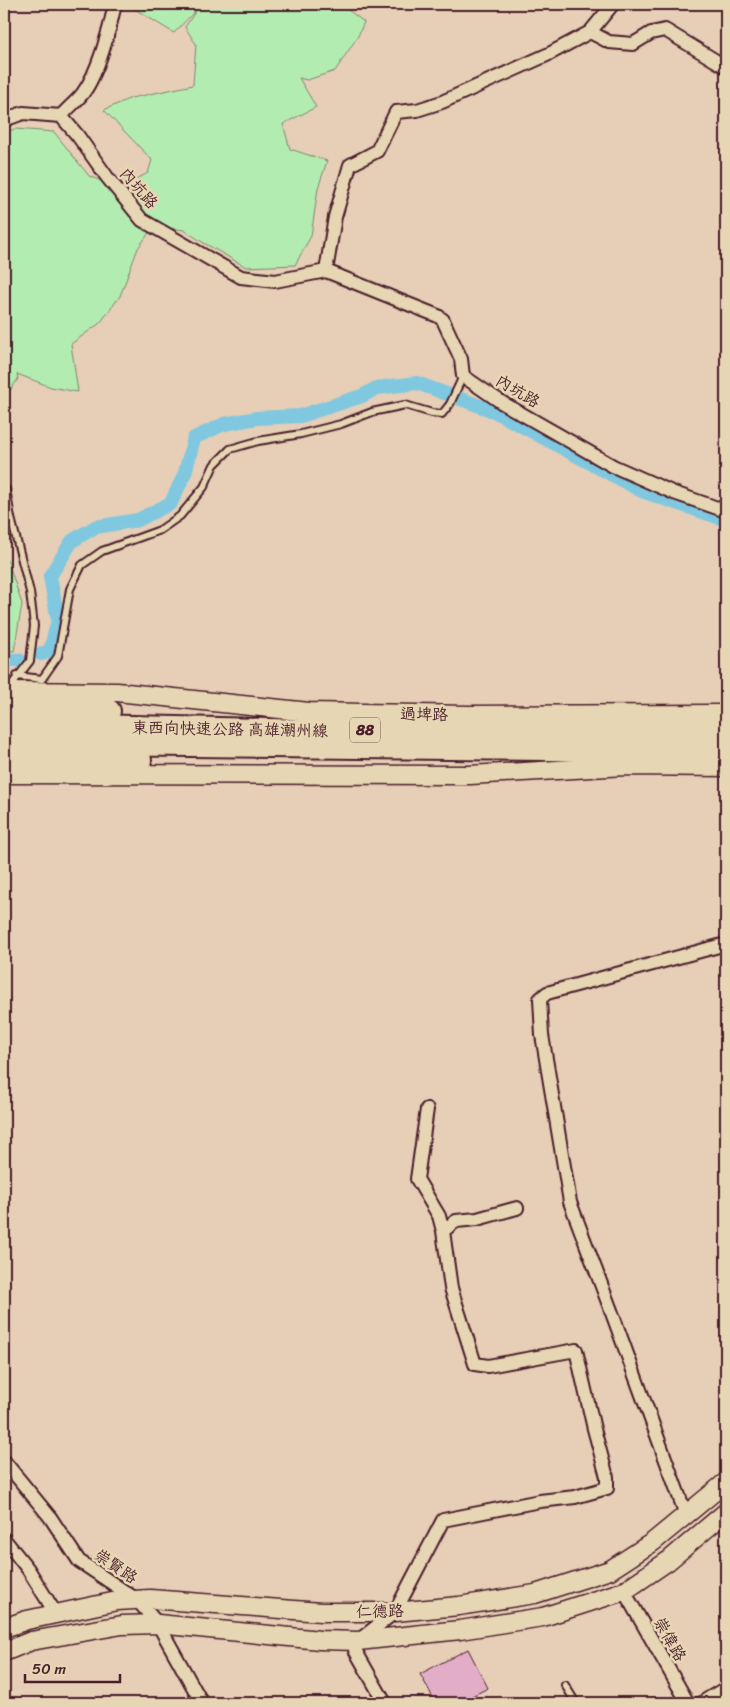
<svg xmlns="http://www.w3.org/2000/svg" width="730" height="1707" font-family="Sriracha,'LXGW WenKai TC',sans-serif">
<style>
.green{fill:#b3ecb0;stroke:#7e866e}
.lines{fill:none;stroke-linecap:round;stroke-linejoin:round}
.canal{stroke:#7fc8e0;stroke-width:14}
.building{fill:#e2adc7;stroke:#4a1f2b}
.lane-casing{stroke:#4a1f2b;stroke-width:10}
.street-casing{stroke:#4a1f2b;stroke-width:16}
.secondary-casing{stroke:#4a1f2b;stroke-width:21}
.highway-casing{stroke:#4a1f2b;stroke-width:26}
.lane{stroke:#e7d6b3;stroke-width:6}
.street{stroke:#e7d6b3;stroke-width:12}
.secondary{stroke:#e7d6b3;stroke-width:18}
.highway{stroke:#e7d6b3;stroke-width:22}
.labels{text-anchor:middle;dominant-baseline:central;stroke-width:5;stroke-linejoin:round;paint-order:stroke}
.shield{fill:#e7d6b3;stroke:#795654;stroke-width:1}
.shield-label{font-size:15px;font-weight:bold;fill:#4a1f2b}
.street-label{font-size:16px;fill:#4a1f2b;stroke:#e7d6b3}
</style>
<rect width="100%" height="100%" fill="#e6ceb7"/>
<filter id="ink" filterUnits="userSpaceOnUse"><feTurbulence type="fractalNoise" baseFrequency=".02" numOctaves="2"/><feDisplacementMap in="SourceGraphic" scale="10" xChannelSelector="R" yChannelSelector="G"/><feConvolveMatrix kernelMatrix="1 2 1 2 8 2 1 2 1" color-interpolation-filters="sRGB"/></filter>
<g filter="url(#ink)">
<path class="green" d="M139 4H201L198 7 202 4H340L364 22 358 36 335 71 307 80 299 78 316 107 283 124 290 149 327 161 318 188 311 236 295 265 246 267 204 243 184 230 154 226 138 248 120 296 100 323 71 344 78 392 51 387 17 374 18 379 4 399V133L15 129 54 132 89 176 119 188 148 173 152 160 104 110 131 98 193 85 196 44 185 27 197 9 174 33 133 8Z
M4 556 8 562 22 604 14 651 4 650Z"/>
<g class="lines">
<path class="canal" d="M41 654 50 651 58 620 50 576 72 541 95 527 138 520 171 503 185 473 194 438 224 424 257 418 300 416 362 396 377 388 417 383 496 412 644 492 726 520
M4 660H19"/>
</g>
<path class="building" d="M468 1649 488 1688 458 1703H436L420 1674Z"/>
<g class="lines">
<defs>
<path id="lane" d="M6 489 11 518 30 592 34 626 30 661 9 688
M17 676 42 679 58 656 70 589 82 565 102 551 160 530 180 516 204 487 214 465 230 449 258 441 301 434 341 424 372 412 405 405 432 413 442 414 450 404 463 376
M565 1685 576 1703"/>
<path id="street" d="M590 32 609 42 633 44 651 33 665 30 726 67
M61 116 78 136 107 177 142 220 241 277 275 281 326 271 438 316 443 320 461 359 463 376 501 402 613 466 674 493 726 511
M61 116C68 108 77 101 83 93 98 73 110 29 115 4
M4 120 23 113 61 116
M326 271 335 217 350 165 377 151 396 112 417 110 442 102 549 54 590 32 613 4
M443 1231 456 1221 477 1219 517 1208
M4 1461 50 1517 79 1561 137 1600 158 1624 202 1703
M686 1515 612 1313 570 1202 542 1035 540 999 547 993 726 944
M4 1539 28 1569 56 1614
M624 1591 688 1703
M385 1703 355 1650 358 1641 395 1612 443 1520 540 1501 575 1497 607 1488V1477L594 1429 576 1350 488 1366 475 1364 451 1288 443 1231 439 1216 417 1179 427 1109
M701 1703 726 1688"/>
<path id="secondary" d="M4 691 117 692 309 712 469 715 726 714
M4 774 470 775 625 766 726 767
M4 1628 27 1620 117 1601 150 1599 321 1612H395L459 1606 535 1594 610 1570 653 1542 726 1482
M4 1652 31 1641 122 1625 158 1624 320 1640 358 1641 460 1630 543 1617 624 1591 668 1561 726 1512"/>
<path id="highway" d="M4 707 109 711
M4 724 309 731 726 730
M4 743 726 751
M4 760H140"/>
</defs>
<use href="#lane" class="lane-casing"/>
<use href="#street" class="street-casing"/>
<use href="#secondary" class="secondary-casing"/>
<use href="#highway" class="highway-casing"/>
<use href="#lane" class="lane"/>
<use href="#street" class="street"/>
<use href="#secondary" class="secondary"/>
<use href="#highway" class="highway"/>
</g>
</g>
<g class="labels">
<rect class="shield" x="350" y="717.5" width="30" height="25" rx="4"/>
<g class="shield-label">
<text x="365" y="730">88</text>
</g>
<g class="street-label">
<text transform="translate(139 188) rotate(49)">內坑路</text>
<text transform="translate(518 391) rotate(31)">內坑路</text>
<text transform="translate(424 714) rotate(1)">過埤路</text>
<text transform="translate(230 729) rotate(1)">東西向快速公路 高雄潮州線</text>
<text transform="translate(116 1566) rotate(34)">崇賢路</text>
<text transform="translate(380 1611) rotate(-1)">仁德路</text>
<text transform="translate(670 1639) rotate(60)">崇偉路</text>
</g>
</g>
<rect width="730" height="1707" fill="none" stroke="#e7d6b3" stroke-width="20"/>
<rect x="10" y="10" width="710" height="1687" fill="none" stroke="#4a1f2b" stroke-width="2" filter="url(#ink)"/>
<path d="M25 1674v8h95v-8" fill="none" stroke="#4a1f2b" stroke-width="2.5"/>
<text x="32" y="1674" font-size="15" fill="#4a1f2b" stroke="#e7d6b3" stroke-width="4" paint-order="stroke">50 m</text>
</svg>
